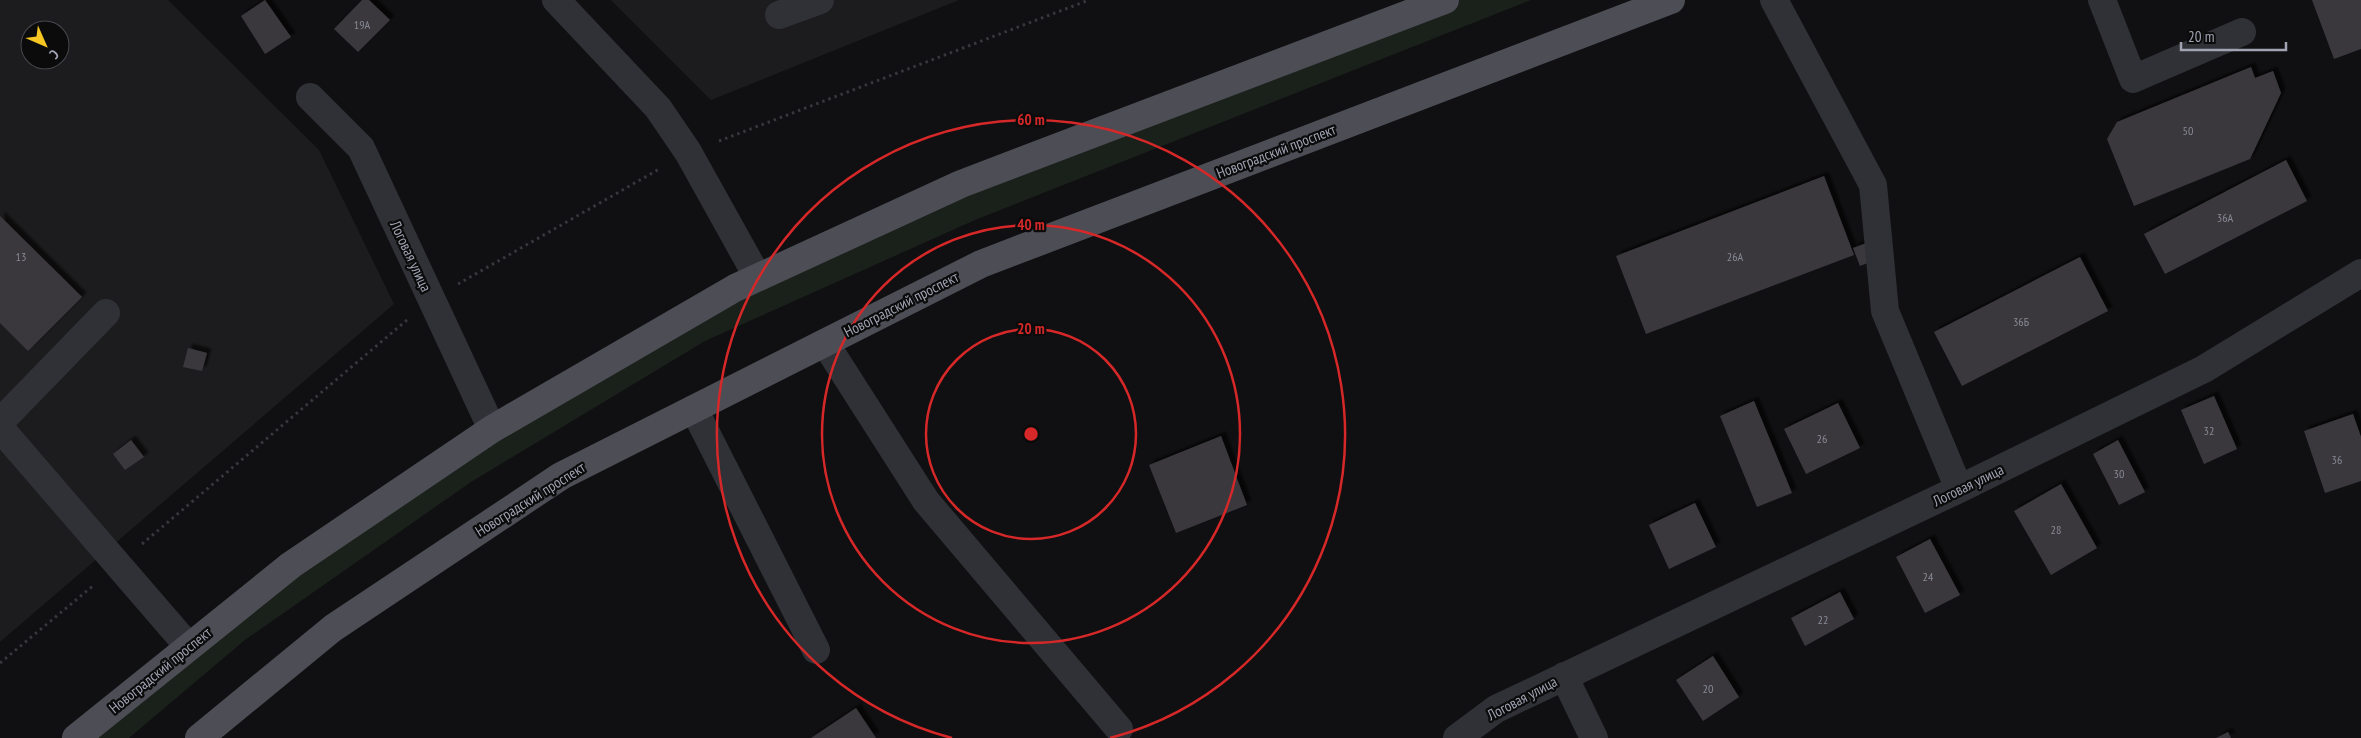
<svg xmlns="http://www.w3.org/2000/svg" width="2361" height="738" font-family="'PT Sans Narrow',sans-serif">
<style>
.built{fill:#1c1c1e;fill-rule:evenodd}
.green{fill:#1a211b}
.building{fill:#3a393e;filter:url(#shadow)}
.lines{fill:none;stroke-linecap:round;stroke-linejoin:round}
.path{stroke:#36383d;stroke-width:3;stroke-dasharray:2.5 4;stroke-linecap:butt}
.minor{stroke:#303136;stroke-width:28}
.major{stroke:#4c4d55;stroke-width:28}
.ring{fill:none;stroke:#d62828;stroke-width:2.5}
.labels{text-anchor:middle;dominant-baseline:central;stroke-width:4.5;stroke-linejoin:round;paint-order:stroke}
.number-label{font-size:12px;fill:#868995}
.street-label{font-size:15px;fill:#a0a4b2;stroke:#0b0b0c}
.centre{fill:#d62828;stroke:#0b0b0c;stroke-width:2.5}
.ring-label{font-size:15px;text-anchor:middle;font-weight:bold;fill:#d62828;stroke:#0b0b0c;stroke-width:4.5;stroke-linejoin:round;paint-order:stroke}
</style>
<defs>
<filter id="shadow"><feDropShadow dx="4.5" dy="-4.5" stdDeviation="1" flood-color="#0009"/></filter>
</defs>
<rect width="100%" height="100%" fill="#100f11"/>
<path class="built" d="M0 0H168L319 150 394 304 0 642ZM30 30H60V60H30Z
M611 0H959L711 100Z"/>
<path class="green" d="M1455 0H1531L975 220 705 341 471 482 245 640 129 738H87L305 563 479 447 699 318 919 211Z"/>
<path class="building" d="M265 0 291 37 265 54 241 16Z
M362 0H369L390 20 358 52 334 29Z
M2312 0H2361V49L2334 59Z
M2251 67 2255 78 2273 71 2281 93 2250 159 2134 206 2107 139 2117 122Z
M2286 160 2307 201 2165 274 2144 234Z
M1824 176 1854 255 1646 334 1616 256Z
M0 216 82 297 28 351 0 323Z
M1872 241 1878 259 1860 266 1853 248Z
M2080 257 2108 311 1962 386 1934 332Z
M188 348 207 353 202 371 183 367Z
M2214 396 2237 449 2204 464 2181 410Z
M1754 401 1792 493 1757 507 1720 416Z
M1838 403 1860 448 1806 474 1784 429Z
M2353 414 2361 437V481L2325 493 2304 431Z
M1221 436 1247 505 1176 533 1149 465Z
M131 440 144 457 125 470 113 454Z
M2118 440 2145 492 2119 505 2093 454Z
M2061 484 2097 548 2051 575 2014 511Z
M1695 503 1716 547 1669 569 1649 525Z
M1930 539 1960 595 1925 613 1896 557Z
M1840 592 1854 619 1805 646 1791 618Z
M1713 656 1739 697 1703 721 1676 680Z
M856 708 876 738H811Z
M2228 732 2231 738H2216Z"/>
<g class="lines">
<path class="path" d="M719 141 1089 0
M458 284 661 168
M142 544 407 320
M0 663 94 585"/>
<path class="minor" d="M556 0 658 108 688 152 757 276
M1774 0 1873 185 1885 311 1959 489
M2102 0 2133 79 2242 32
M779 15 820 0
M310 97 361 148 492 429
M825 343 926 501 1119 729
M694 409 816 650
M0 422 106 313
M0 428 189 647
M1564 676 1594 738
M1457 738 1496 709 1959 489 2204 369 2361 273"/>
<path class="major" d="M76 738 291 565 492 429 735 288 961 184 1445 0
M199 738 333 628 561 476 981 264 1671 0"/>
</g>
<g class="ring">
<circle cx="1031" cy="434" r="105"/>
<circle cx="1031" cy="434" r="209"/>
<path d="M952 738A314 314 0 1 1 1110 738"/>
</g>
<g class="labels">
<g class="number-label">
<text x="362" y="24">19А</text>
<text x="2188" y="130">50</text>
<text x="2225" y="217">36А</text>
<text x="21" y="256">13</text>
<text x="1735" y="256">26А</text>
<text x="2021" y="321">36Б</text>
<text x="2209" y="430">32</text>
<text x="1822" y="438">26</text>
<text x="2337" y="459">36</text>
<text x="2119" y="473">30</text>
<text x="2056" y="529">28</text>
<text x="1928" y="576">24</text>
<text x="1823" y="619">22</text>
<text x="1708" y="688">20</text>
</g>
<g class="street-label">
<text transform="translate(1276 151) rotate(-21)">Новоградский проспект</text>
<text transform="translate(411 256) rotate(65)">Логовая улица</text>
<text transform="translate(901 304) rotate(-27)">Новоградский проспект</text>
<text transform="translate(1968 485) rotate(-26)">Логовая улица</text>
<text transform="translate(530 499) rotate(-32)">Новоградский проспект</text>
<text transform="translate(160 670) rotate(-39)">Новоградский проспект</text>
<text transform="translate(1522 698) rotate(-28)">Логовая улица</text>
</g>
</g>
<circle cx="1031" cy="434" r="8" class="centre"/>
<g class="ring-label">
<text x="1031" y="125">60 m</text>
<text x="1031" y="230">40 m</text>
<text x="1031" y="334">20 m</text>
</g>
<g transform="translate(45 45) rotate(135)"><circle r="24" fill="#0b0b0c" stroke="#47484e"/>
<path d="M0-4L9 19L0 12L-9 19Z" fill="#f6c622"/>
<text y="-8" font-size="14" font-weight="bold" text-anchor="middle" fill="#a0a4b2">С</text>
</g>
<path d="M2181 42v8h105v-8" fill="none" stroke="#a0a4b2" stroke-width="2.5"/>
<text x="2188" y="42" font-size="15" fill="#a0a4b2" stroke="#0b0b0c" stroke-width="4" paint-order="stroke">20 m</text>
</svg>
